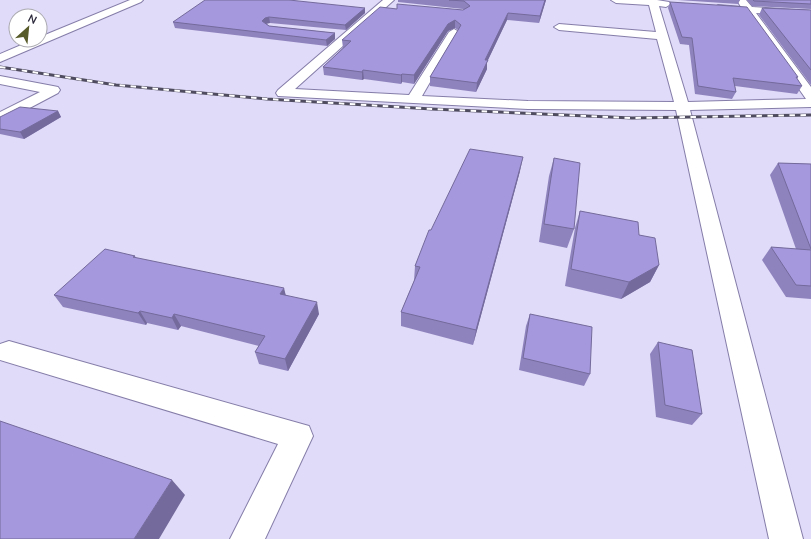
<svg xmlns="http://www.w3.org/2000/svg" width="811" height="539" font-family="'Nunito Sans',sans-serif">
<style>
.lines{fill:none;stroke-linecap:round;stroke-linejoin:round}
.minor-casing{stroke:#857da9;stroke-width:2}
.minor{fill:#fff;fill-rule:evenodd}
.rail-casing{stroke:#4f4c60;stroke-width:3}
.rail{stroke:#fff;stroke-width:2;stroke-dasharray:5.5;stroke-linecap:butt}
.wall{fill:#8f83be}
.shaded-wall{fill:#746a9b}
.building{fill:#a698dd;stroke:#746a9b}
</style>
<rect width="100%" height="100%" fill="#e0dbf8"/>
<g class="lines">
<defs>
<path id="minor" d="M130 0H143L141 2 0 62V54L33 40H40V37Z
M383 0H394L295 89 409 95 449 32 454 29 459 32 422 96 528 101 674 102 657 39 559 30 554 27 559 24 656 32 649 5 616 3 611 0H657L669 2 671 4 666 7 659 6 688 102 806 99 746 13 718 11 713 8 718 5 741 7 738 2 740 0H746L752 7 811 11V17L756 13 811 87V107L690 110 803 539H769L676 110 528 109 278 96 276 93 278 90Z
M0 76 53 86 58 87 60 90 58 93 5 121 0 122V112L40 92 0 84Z
M9 341 309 426 313 436 265 539H230L278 444 0 360V344Z"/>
</defs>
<use href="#minor" class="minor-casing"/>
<use href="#minor" class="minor"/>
<defs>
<path id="rail" d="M0 67 116 85 267 99 432 109 632 118 811 115"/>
</defs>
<use href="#rail" class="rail-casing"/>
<use href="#rail" class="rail"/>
</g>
<path class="wall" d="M398 0H546L539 23 507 20 487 62V69L476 92 430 86V77L458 30 455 28 448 31 414 84 402 82 401 84 364 79 362 80 324 75 323 67 343 48 342 40 397 9 463 10H464L463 9 398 2Z
M678 0H740L738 4Z
M747 0H811V9L752 6Z
M670 2 798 77 797 79 802 86 797 94 735 86 736 92 732 99 695 94 689 45 680 44 668 8Z
M365 8V13L346 30 270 23H266L269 26 335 33V39L327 46 175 28 173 22Z
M762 8 811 10V85L759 15Z
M58 111 61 117 24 139 0 134V117Z
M554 158 574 229 567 248 539 242 549 176Z
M778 163 811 164V299L786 297 762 260 771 247 796 249 770 175Z
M520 171 473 345 401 326V312L414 281 415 266 431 230Z
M580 211 639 235 659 265 650 282 621 299 565 286 575 228Z
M135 256 136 258 286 295 319 314 288 371 259 364 255 352 259 346 181 326 178 330 147 323 146 325 63 307 54 295Z
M530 314 590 374 584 386 519 370 526 326Z
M658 342 702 414 692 425 656 417 650 354Z"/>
<path class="shaded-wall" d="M545 0H546L539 23 540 16Z
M365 8V13L346 30 345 25Z
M508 13 507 20 487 62V69L476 92 477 83 485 60Z
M269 17 270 23 266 24 262 21 265 18Z
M455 20V28L448 31 414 84V75L448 24Z
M335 33V39L327 46 326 40Z
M363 70 364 79 362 80V72Z
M402 74V82L401 84V75Z
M58 111 61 117 24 139 20 132Z
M523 157 520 171 473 345 476 330Z
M659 265 650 282 621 299 629 282Z
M284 288 287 300 280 294Z
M317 302 319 314 288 371 285 359Z
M140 311 147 323 146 325 138 313Z
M174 314 181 326 178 330 172 318Z
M172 480 185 495 159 539H134Z"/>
<path class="building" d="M205 0H289L365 8 345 25 269 17 265 18 262 21 269 26 335 33 326 40 173 22Z
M449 0H545L540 16 508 13 485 60H488L477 83 430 77 461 25 455 20 448 24 414 75 402 74 401 75 363 70 362 72 323 67 351 41 342 40 380 7 397 9V4L463 10 470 6 464 1Z
M753 0H811V4L754 1Z
M670 2 747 7 798 77H796L802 86 733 78 736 92 698 86 692 38 682 37Z
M762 8 811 10V70Z
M20 107 58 111 20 132 0 129V117Z
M470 149 523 157 476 330 401 312 420 267 415 266 429 230H431Z
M554 158 580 163 574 229 544 224Z
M778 163 811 164V249Z
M580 211 638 222 639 235 655 238 659 265 629 282 571 269Z
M771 247 811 250V286L796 285Z
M105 249 135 256 133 257 284 288 280 294 317 302 285 359 255 352 265 336 174 314 172 318 140 311 138 313 54 295Z
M530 314 592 327 590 374 523 358Z
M658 342 692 350 702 414 665 405Z
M0 421 172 480 134 539H0Z"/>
<g transform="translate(28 28) rotate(27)"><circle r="19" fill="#ffffff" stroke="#abaab1"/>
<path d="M0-3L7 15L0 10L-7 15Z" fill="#575b29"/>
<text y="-6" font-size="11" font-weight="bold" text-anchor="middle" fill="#2e2b3d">N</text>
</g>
</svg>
